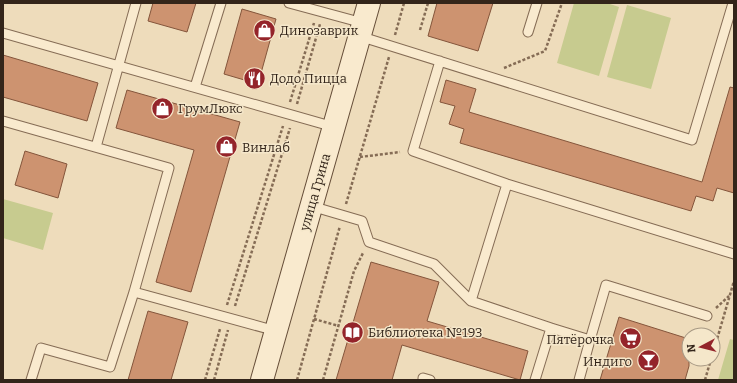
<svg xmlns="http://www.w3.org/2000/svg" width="737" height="383" font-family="Bitter,serif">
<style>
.green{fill:#c7cb8f}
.building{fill:#cd9370;stroke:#84553b}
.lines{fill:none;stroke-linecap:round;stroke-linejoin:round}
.lane-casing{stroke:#856c55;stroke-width:11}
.secondary-casing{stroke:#664e39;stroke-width:24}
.path{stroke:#856c55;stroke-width:2.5;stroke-dasharray:3 2;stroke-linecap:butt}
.lane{stroke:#f9eace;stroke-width:9}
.secondary{stroke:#f9eace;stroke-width:22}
.labels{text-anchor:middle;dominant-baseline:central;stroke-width:3;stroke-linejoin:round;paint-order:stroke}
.poi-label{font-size:13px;fill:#33251a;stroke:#f5e7ca;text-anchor:start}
.street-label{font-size:13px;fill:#33251a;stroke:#f5e7ca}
</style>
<rect width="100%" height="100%" fill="#eedcbb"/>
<path class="green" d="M574 3H607L619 7 599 76 557 63Z
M627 5 671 18 651 89 607 77Z
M3 199 53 213 43 250 3 238Z
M730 339 734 340V380H718Z"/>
<path class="building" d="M153 3H196L187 32 148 21Z
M437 3H493L478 51 428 36Z
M242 9 276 19 258 84 224 74Z
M3 55 98 83 87 121 3 97Z
M446 80 476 89 469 112 702 182 730 87 734 88V193L717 188 713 201 696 196 691 211 460 143 464 129 449 124 455 106 440 102Z
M127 90 240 122 191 292 156 282 194 150 116 128Z
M25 151 67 164 58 198 15 185Z
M371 262 439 282 427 321 528 351 520 380 402 345 392 380H336Z
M148 311 188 322 171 380H128Z
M619 317 689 339V366L685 380H600Z"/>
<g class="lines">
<defs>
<path id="lane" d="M289 3 363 23
M528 32 537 3
M3 33 334 127
M359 36 692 140 733 3
M440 61 413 151 507 184 734 254
M195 87 221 3
M3 121 169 168 134 292 110 367 41 348 31 380
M96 147 136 3
M507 184 471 301 551 328 535 380
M311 206 362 221 369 242 434 264 471 301
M134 292 276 331
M551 328 590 340 606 285 707 316
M423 380V378L430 380
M579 380 590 340"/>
<path id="secondary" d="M262 380 369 3"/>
</defs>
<use href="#lane" class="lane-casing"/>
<use href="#secondary" class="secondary-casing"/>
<path class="path" d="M420 30 428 3
M395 35 404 3
M504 68 545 51 562 3
M290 102 314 23
M297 104 320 24
M360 157 400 152
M346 204 389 57
M227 305 283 126
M235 306 290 128
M716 308 729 296
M314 319 339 326
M713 353 734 281
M205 380 220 329
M214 380 228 330
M297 380 340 226
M323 380 354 271 363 253
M705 380 711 359"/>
<use href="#lane" class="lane"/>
<use href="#secondary" class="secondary"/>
</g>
<defs>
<symbol id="shop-disc" viewBox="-11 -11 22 22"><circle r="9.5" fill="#94242a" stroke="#f5e7ca"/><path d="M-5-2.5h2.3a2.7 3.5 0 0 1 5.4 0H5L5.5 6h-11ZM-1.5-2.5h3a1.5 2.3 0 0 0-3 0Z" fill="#fff"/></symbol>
<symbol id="restaurant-disc" viewBox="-11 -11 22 22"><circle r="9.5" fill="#94242a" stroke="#f5e7ca"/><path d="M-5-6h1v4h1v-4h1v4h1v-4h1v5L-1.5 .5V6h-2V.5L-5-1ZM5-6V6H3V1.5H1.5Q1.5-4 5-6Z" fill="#fff"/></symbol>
<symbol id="library-disc" viewBox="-11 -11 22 22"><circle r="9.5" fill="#94242a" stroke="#f5e7ca"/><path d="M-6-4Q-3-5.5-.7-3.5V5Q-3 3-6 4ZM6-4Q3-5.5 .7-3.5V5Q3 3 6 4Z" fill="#fff"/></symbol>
<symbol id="supermarket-disc" viewBox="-11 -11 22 22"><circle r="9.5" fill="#94242a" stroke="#f5e7ca"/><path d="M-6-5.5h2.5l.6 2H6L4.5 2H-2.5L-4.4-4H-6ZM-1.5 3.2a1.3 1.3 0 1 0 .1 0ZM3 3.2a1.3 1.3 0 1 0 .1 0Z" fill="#fff"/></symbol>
<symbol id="bar-disc" viewBox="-11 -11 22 22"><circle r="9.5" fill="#94242a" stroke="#f5e7ca"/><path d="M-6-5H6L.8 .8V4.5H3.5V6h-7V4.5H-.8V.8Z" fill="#fff"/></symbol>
</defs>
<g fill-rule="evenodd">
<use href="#shop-disc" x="252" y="18" width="25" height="25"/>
<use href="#restaurant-disc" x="242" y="66" width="25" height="25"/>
<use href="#shop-disc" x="150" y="96" width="25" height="25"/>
<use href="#shop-disc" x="214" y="134" width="25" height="25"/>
<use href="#library-disc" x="340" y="320" width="25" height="25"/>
<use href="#supermarket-disc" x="618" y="326" width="25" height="25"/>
<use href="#bar-disc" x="636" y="348" width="25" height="25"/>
</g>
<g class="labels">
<g class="poi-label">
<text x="280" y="30">Динозаврик</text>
<text x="270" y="78">Додо Пицца</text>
<text x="178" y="108">ГрумЛюкс</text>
<text x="242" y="147">Винлаб</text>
<text x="368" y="332">Библиотека №193</text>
<text x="614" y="339" text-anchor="end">Пятёрочка</text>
<text x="632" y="361" text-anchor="end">Индиго</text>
</g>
<g class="street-label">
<text transform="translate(315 192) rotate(-74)">улица Грина</text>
</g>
</g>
<rect width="737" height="383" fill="none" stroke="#33251a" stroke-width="8"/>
<g transform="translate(701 347) rotate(263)"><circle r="19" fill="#f5e7ca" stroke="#a79984"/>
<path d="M0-3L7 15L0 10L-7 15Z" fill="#94242a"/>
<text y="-6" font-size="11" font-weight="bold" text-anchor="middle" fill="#33251a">N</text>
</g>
</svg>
